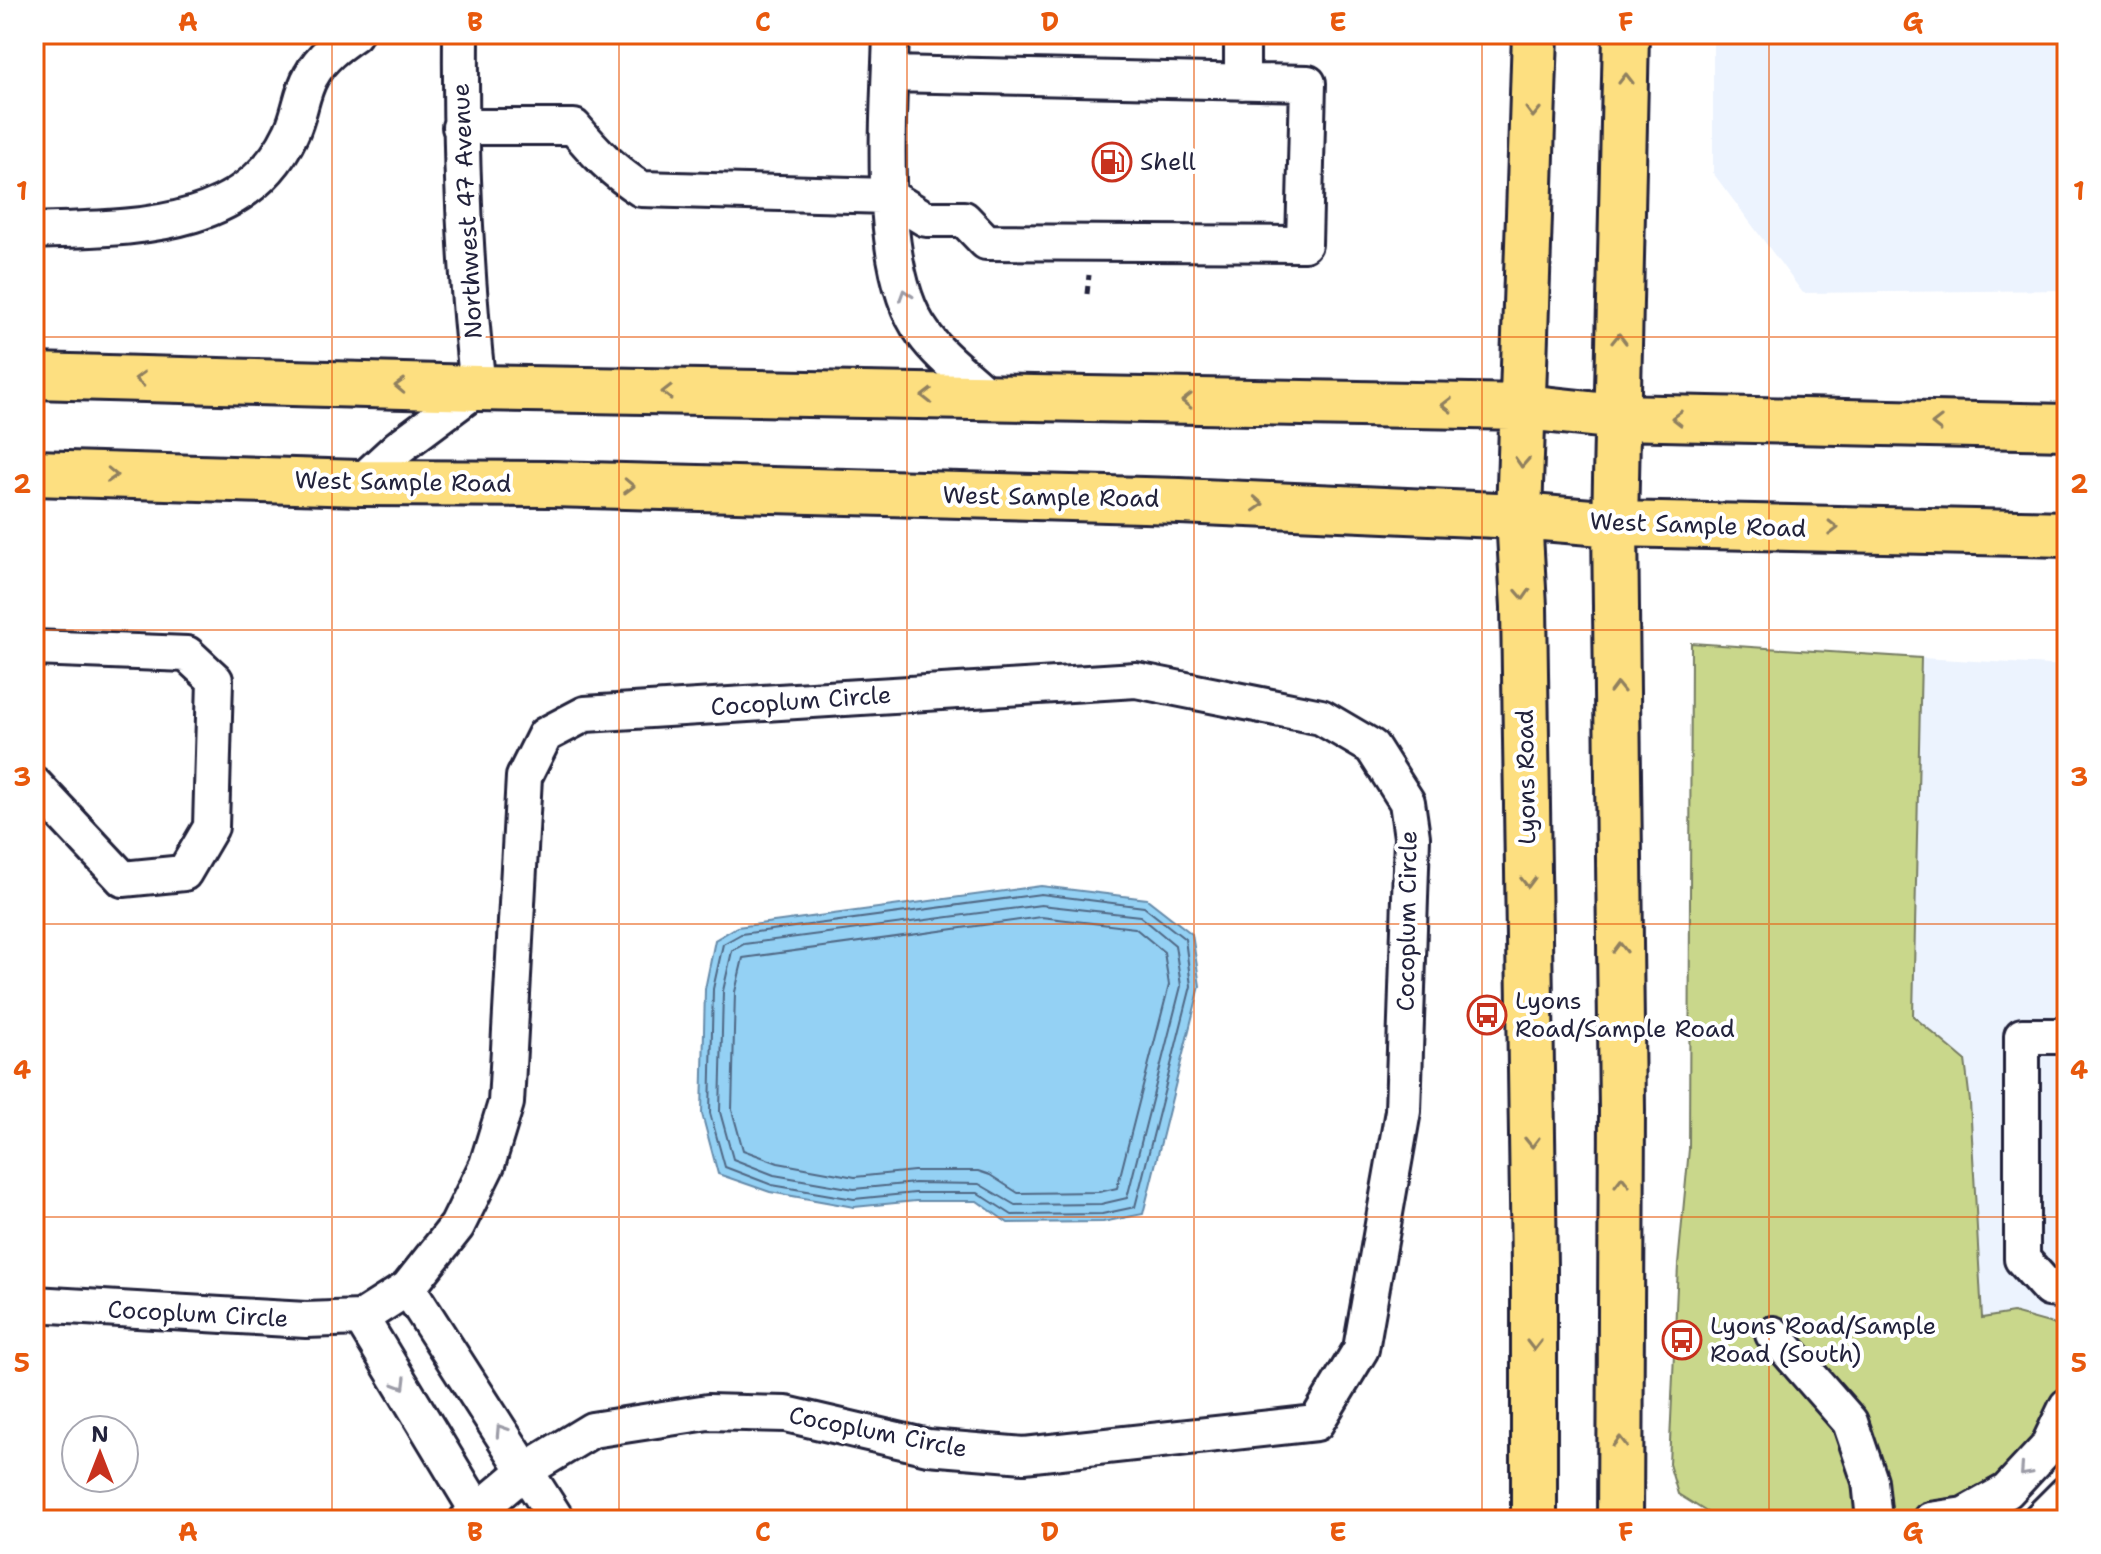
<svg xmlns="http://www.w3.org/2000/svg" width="2101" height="1554" font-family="'Shantell Sans',sans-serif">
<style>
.built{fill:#ecf3fe}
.green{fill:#c9d78b;stroke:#767c63;stroke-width:2}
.water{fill:#94d1f4;stroke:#668baa;stroke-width:2}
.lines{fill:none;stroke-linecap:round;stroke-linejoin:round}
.shore{stroke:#506885;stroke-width:2}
.minor-casing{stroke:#22223b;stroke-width:40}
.major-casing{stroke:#22223b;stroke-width:50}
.path{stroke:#22223b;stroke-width:5;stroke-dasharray:8 6;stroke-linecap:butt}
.minor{stroke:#fff;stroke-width:34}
.major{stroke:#fddf80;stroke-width:44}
.oneway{stroke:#90805e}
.oneway2{stroke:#9c9ca7}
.grid{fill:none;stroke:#e8590c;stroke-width:2;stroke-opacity:0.55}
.labels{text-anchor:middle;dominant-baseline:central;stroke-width:8;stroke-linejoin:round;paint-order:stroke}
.poi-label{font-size:24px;fill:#22223b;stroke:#fff;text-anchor:start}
.street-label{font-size:24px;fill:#22223b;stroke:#fff}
.neatline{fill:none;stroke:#e8590c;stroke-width:3}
.grid-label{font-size:26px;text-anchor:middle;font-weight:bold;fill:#e8590c}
</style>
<rect width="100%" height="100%" fill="#fff"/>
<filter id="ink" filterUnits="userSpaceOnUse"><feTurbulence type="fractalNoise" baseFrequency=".0125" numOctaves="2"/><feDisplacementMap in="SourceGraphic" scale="16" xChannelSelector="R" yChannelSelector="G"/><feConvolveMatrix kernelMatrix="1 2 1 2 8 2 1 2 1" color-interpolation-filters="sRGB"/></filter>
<g filter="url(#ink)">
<path class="built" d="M1713 34H2067V290L1803 293 1713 173Z
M1921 658 2067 666V1328L2013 1313 1982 1319 1970 1102 1965 1060 1913 1016Z"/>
<path class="green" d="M1691 643 1921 658 1913 1016 1965 1060 1970 1102 1982 1318 2013 1313 2067 1328V1381L2049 1430 2008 1474 1945 1509 1873 1513 1710 1514 1678 1494 1669 1464 1678 1265 1689 1149Z"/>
<path class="water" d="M1041 886 1147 899 1192 934 1200 986 1143 1214 1103 1222 1008 1223 977 1201H916L854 1207 770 1192 718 1174 702 1114 705 989 715 940 737 927Z
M54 1514H154L163 1520H34V1516Z"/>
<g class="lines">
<path class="shore" d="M1041 894 1144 907 1185 939 1191 986 1135 1207 1102 1214 1012 1215 978 1193H915L854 1199 772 1185 725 1167 710 1113 713 989 723 944 741 934Z
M1041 905 1140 916 1175 945 1181 986 1127 1198 1101 1204 1015 1205 979 1184 915 1183 854 1189 774 1175 733 1159 720 1112 723 991 732 951 744 944Z
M1041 917 1135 928 1164 952 1169 985 1117 1188 1099 1192 1018 1193 990 1175 978 1171H914L855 1177 778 1163 743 1150 732 1110 735 992 743 958Z"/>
<defs>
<path id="minor" d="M891 34C889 113 875 269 923 333 940 357 968 377 989 397
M1242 34V82
M460 127H574C595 152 614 172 641 189L888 196 926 219H964L986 242 1304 244 1308 83 890 74
M34 231C128 227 244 233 291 133 300 115 301 93 311 76 321 57 338 45 354 34
M360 483 399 447 478 388C465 271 460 152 461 34
M34 648 187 654 215 680 211 827 184 873 123 879 34 784
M2067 1036H2022V1259L2049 1289 2067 1291
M408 1288 557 1520
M34 1304 306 1320 361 1318 408 1288 457 1226 487 1165 506 1103 524 777 545 735 585 714 1136 680 1321 717 1372 747 1407 802 1412 837 1403 1111 1361 1349 1316 1423 1024 1455 928 1447 786 1414 708 1412 592 1430 526 1470 467 1520
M361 1318 483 1520
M1773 1334 1850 1422 1870 1481 1874 1520
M1930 1520 1964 1515 2007 1491 2047 1448 2067 1406
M2040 1520 2067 1493"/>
<path id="major" d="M34 376 478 388 1525 407 1617 417 2067 427
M34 473 360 483 551 484 1180 501 1519 516 1615 524 2067 534
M1534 1520V1267L1524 607 1519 516 1535 34
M1620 1520 1622 1110 1615 524 1626 34"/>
</defs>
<use href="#minor" class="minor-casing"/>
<use href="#major" class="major-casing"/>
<path class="path" d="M1087 294 1089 275"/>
<use href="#minor" class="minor"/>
<use href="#major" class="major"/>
</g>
<defs><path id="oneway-chevron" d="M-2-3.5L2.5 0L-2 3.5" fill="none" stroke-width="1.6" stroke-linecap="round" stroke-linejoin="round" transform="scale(2)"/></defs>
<g class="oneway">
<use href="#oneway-chevron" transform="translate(1626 79) rotate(-90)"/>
<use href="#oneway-chevron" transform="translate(1533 112) rotate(91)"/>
<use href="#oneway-chevron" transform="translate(1619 339) rotate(-89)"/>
<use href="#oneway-chevron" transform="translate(140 379) rotate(-178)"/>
<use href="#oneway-chevron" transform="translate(400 386) rotate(-178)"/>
<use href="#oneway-chevron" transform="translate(667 392) rotate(-179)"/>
<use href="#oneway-chevron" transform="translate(927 396) rotate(-179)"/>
<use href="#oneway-chevron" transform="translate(1187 401) rotate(-179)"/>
<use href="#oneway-chevron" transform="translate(1447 405) rotate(-179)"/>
<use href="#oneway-chevron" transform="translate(1677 418) rotate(-179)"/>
<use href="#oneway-chevron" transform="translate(1937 424) rotate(-179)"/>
<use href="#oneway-chevron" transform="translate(1522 462) rotate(93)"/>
<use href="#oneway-chevron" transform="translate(112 475) rotate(2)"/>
<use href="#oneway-chevron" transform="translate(629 486) rotate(2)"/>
<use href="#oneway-chevron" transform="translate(1258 504) rotate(3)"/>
<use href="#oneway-chevron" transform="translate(1833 528) rotate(1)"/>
<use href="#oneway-chevron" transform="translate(1523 594) rotate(87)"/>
<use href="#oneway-chevron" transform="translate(1617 688) rotate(-91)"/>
<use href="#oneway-chevron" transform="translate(1528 882) rotate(89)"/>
<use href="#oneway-chevron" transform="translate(1620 948) rotate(-91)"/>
<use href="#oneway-chevron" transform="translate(1532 1142) rotate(89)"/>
<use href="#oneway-chevron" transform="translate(1622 1182) rotate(-90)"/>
<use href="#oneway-chevron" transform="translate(1534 1345) rotate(90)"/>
<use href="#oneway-chevron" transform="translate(1620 1442) rotate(-90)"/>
</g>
<g class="oneway2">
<use href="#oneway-chevron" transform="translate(905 295) rotate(-108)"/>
<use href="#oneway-chevron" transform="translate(401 1384) rotate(59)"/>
<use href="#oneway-chevron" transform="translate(501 1430) rotate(-123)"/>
<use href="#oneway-chevron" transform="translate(2025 1471) rotate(132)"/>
</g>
</g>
<path class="grid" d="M332 34V1520M619 34V1520M907 34V1520M1194 34V1520M1482 34V1520M1769 34V1520M34 337H2067M34 630H2067M34 924H2067M34 1217H2067"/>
<defs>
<symbol id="fuel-ring" viewBox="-11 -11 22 22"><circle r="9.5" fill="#fff" stroke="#c8321e" stroke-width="1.5"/><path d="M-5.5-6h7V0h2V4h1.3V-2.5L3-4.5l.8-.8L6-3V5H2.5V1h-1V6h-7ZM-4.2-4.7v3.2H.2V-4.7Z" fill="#c8321e"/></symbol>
<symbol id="bus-ring" viewBox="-11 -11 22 22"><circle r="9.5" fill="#fff" stroke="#c8321e" stroke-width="1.5"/><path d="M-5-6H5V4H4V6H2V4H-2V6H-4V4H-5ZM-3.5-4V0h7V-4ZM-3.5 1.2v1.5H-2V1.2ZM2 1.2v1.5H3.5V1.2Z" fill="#c8321e"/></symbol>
</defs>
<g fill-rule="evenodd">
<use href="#fuel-ring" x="1090" y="140" width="44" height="44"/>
<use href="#bus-ring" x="1465" y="993" width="44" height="44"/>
<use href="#bus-ring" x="1660" y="1318" width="44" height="44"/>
</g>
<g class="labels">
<g class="poi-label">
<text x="1140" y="162">Shell</text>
<text x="1515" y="1001">Lyons<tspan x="1515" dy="28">Road/Sample Road</tspan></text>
<text x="1710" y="1326">Lyons Road/Sample<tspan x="1710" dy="28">Road (South)</tspan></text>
</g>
<g class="street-label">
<text transform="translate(467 211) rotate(-93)">Northwest 47 Avenue</text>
<text transform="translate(403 482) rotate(1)">West Sample Road</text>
<text transform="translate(1051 497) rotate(1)">West Sample Road</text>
<text transform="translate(1698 525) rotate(2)">West Sample Road</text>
<text transform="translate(801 701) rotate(-4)">Cocoplum Circle</text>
<text transform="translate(1526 777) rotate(-91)">Lyons Road</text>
<text transform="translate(1407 921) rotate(-89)">Cocoplum Circle</text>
<text transform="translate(198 1314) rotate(3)">Cocoplum Circle</text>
<text transform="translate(878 1432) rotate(11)">Cocoplum Circle</text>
</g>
</g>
<rect width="2101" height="1554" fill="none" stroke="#fff" stroke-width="88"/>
<g transform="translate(100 1454)"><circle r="38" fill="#ffffff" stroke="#a7a7b1" stroke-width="2"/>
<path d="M0-6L14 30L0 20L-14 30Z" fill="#c8321e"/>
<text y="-12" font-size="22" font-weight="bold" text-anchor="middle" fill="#22223b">N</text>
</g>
<rect x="44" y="44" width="2013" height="1466" class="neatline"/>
<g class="grid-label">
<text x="188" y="31">A</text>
<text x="475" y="31">B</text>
<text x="763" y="31">C</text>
<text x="1050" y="31">D</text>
<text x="1338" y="31">E</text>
<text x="1626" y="31">F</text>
<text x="1913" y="31">G</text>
<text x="22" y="200">1</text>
<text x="2079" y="200">1</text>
<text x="22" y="493">2</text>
<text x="2079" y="493">2</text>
<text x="22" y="786">3</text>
<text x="2079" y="786">3</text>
<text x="22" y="1079">4</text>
<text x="2079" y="1079">4</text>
<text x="22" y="1372">5</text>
<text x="2079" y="1372">5</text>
<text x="188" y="1541">A</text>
<text x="475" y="1541">B</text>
<text x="763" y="1541">C</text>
<text x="1050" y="1541">D</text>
<text x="1338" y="1541">E</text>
<text x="1626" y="1541">F</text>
<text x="1913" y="1541">G</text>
</g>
</svg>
